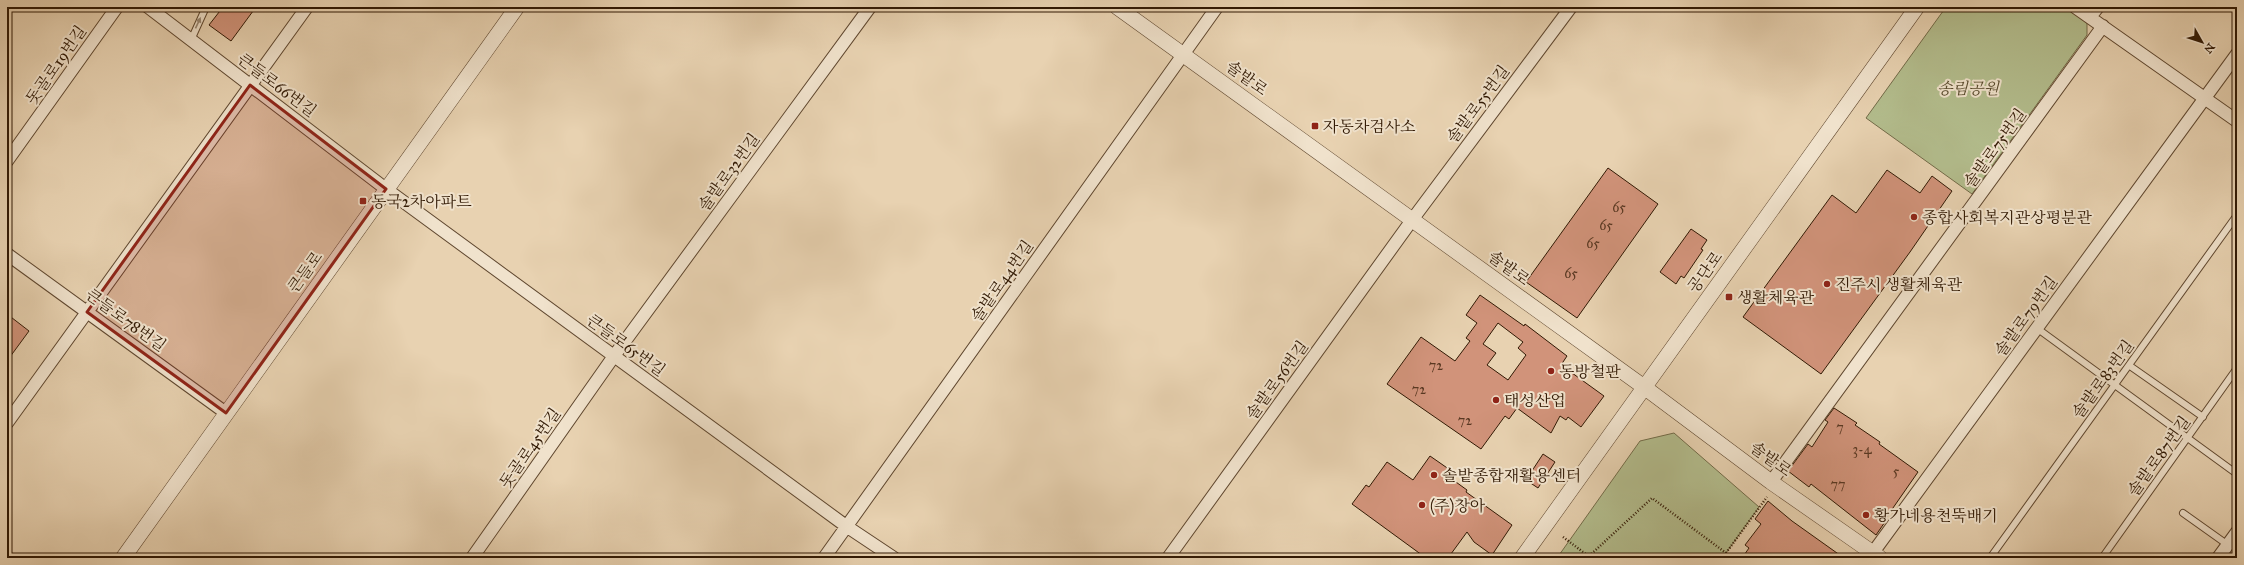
<svg xmlns="http://www.w3.org/2000/svg" width="2244" height="565" font-family="'IM FELL Great Primer','Noto Serif KR',serif">
<style>
.green{fill:#b3bd8d;stroke:#726b48}
.building{fill:#d1937a;stroke:#311904;fill-rule:evenodd}
.lines{fill:none;stroke-linecap:round;stroke-linejoin:round}
.service-casing{stroke:#5f472f;stroke-width:8}
.minor-casing{stroke:#5f472f;stroke-width:14}
.tertiary-casing{stroke:#5f472f;stroke-width:16}
.path{stroke:#311904;stroke-width:2.5;stroke-dasharray:1 2;stroke-linecap:butt}
.service{stroke:#f0e2cc;stroke-width:6}
.minor{stroke:#f0e2cc;stroke-width:12}
.tertiary{stroke:#f0e2cc;stroke-width:15}
.oneway{fill:#9a8872}
.marked{fill:#8f2418;fill-opacity:0.2;stroke:#8f2418;stroke-width:3;stroke-linejoin:round}
.poi-dot{fill:#8f2418;stroke:#f0e2cc;stroke-width:1.5}
.labels{text-anchor:middle;dominant-baseline:central;stroke-width:4;stroke-linejoin:round;paint-order:stroke}
.number-label{font-size:14px;fill:#593822}
.street-label{font-size:16px;fill:#311904;stroke:#f0e2cc}
.park-label{font-size:16px;font-style:italic;fill:#584a2d;stroke:#f0e2cc}
.poi-label{font-size:16px;fill:#311904;stroke:#f0e2cc;text-anchor:start}
</style>
<rect width="100%" height="100%" fill="#e8d2b1"/>
<filter id="stains"><feTurbulence type="fractalNoise" baseFrequency=".005" numOctaves="4"/><feColorMatrix values="0 0 0 0 .2 0 0 0 0 .09 0 0 0 0 .02 0 0 0 .5 -.17"/></filter>
<radialGradient id="worn" r=".72"><stop offset=".6" stop-color="#630" stop-opacity="0"/><stop offset="1" stop-color="#630" stop-opacity=".3"/></radialGradient>
<path class="green" d="M1946 7H2066L2087 22V35L1972 194 1866 118Z
M1674 433 1759 507 1726 553 1730 558H1557L1640 441Z"/>
<path class="building" d="M223 7H256L231 41 209 25Z
M1608 168 1658 204 1577 318 1526 282Z
M1887 170 1920 193 1932 176 1952 191 1910 252 1821 374 1743 317 1832 195 1856 213Z
M1691 229 1707 240 1701 249 1703 250 1684 278 1681 276 1676 284 1660 272Z
M1480 295 1524 326 1525 324 1567 356 1561 365 1604 396 1581 427 1568 417 1566 420 1560 416 1551 433 1517 408 1509 419 1505 416 1481 449 1387 384 1421 337 1455 361 1470 341 1466 338 1477 323 1466 315ZM1498 323 1523 342 1518 348 1526 355 1508 380 1487 365 1496 353 1483 344Z
M7 314 29 331 7 361Z
M1834 408 1857 423 1855 425 1880 442 1879 444 1918 472 1886 518 1887 519 1876 535 1811 484 1809 487 1788 471 1808 444 1812 447 1828 422 1825 420Z
M1543 454 1555 462 1538 488 1526 480Z
M1430 456 1453 472 1449 477 1467 490 1466 492 1512 525 1492 555 1474 542 1467 532 1448 558H1426L1352 504 1366 485 1369 487 1387 462 1413 480Z
M1768 501 1792 521 1844 558H1742L1749 548 1745 545 1761 524 1755 519Z"/>
<g class="lines">
<defs>
<path id="service" d="M191 40 206 7
M2038 329 2237 474
M2130 366 2203 417
M2183 513 2228 545
M1990 558 2237 215
M2102 558 2237 368"/>
<path id="minor" d="M148 7 386 189 846 526 894 558
M2075 7 2237 121
M2090 17 2098 7
M7 161 117 7
M7 254 226 413
M7 423 307 7
M1771 482 2103 26
M472 558 614 356 870 7
M824 558 1217 7
M1168 558 1412 220 1571 7
M1869 558 2237 54
M2218 558 2237 532"/>
<path id="tertiary" d="M1117 7 1644 387 1771 482 1880 558
M123 558 517 7
M1522 558 1917 7"/>
</defs>
<use href="#service" class="service-casing"/>
<use href="#minor" class="minor-casing"/>
<use href="#tertiary" class="tertiary-casing"/>
<path class="path" d="M1563 537 1591 558
M1726 553 1767 497
M1587 558 1652 498 1726 553 1721 558"/>
<use href="#service" class="service"/>
<use href="#minor" class="minor"/>
<use href="#tertiary" class="tertiary"/>
</g>
<defs><path id="oneway-solid" d="M-6-.8H1V-3.2L6.5 0L1 3.2V.8H-6Z"/></defs>
<use class="oneway" href="#oneway-solid" transform="translate(198 23) rotate(-65)"/>
<path class="marked" d="M250 85 386 189 226 413 87 312Z"/>
<g class="poi-dot">
<rect x="1311" y="122" width="8" height="8" rx="2"/>
<rect x="359" y="197" width="8" height="8" rx="2"/>
<circle cx="1914" cy="217" r="4"/>
<circle cx="1827" cy="284" r="4"/>
<rect x="1725" y="293" width="8" height="8" rx="2"/>
<circle cx="1551" cy="371" r="4"/>
<circle cx="1496" cy="400" r="4"/>
<circle cx="1434" cy="475" r="4"/>
<circle cx="1422" cy="505" r="4"/>
<circle cx="1866" cy="515" r="4"/>
</g>
<g class="labels">
<g class="number-label">
<text x="1619" y="207">65</text>
<text x="1606" y="225">65</text>
<text x="1593" y="243">65</text>
<text x="1571" y="273">65</text>
<text x="1436" y="365">72</text>
<text x="1419" y="389">72</text>
<text x="1465" y="420">72</text>
<text x="1840" y="427">7</text>
<text x="1862" y="449">3-4</text>
<text x="1896" y="471">5</text>
<text x="1838" y="484">77</text>
</g>
<g class="street-label">
<text transform="translate(56 65) rotate(-55)">돗골로19번길</text>
<text transform="translate(1247 78) rotate(36)">솔밭로</text>
<text transform="translate(277 85) rotate(37)">큰들로66번길</text>
<text transform="translate(1478 104) rotate(-53)">솔밭로55번길</text>
<text transform="translate(1995 148) rotate(-54)">솔밭로75번길</text>
<text transform="translate(729 172) rotate(-54)">솔밭로32번길</text>
<text transform="translate(1509 268) rotate(36)">솔밭로</text>
<text transform="translate(305 272) rotate(-54)">큰들로</text>
<text transform="translate(1705 272) rotate(-54)">공단로</text>
<text transform="translate(1002 281) rotate(-55)">솔밭로44번길</text>
<text transform="translate(2026 316) rotate(-54)">솔밭로79번길</text>
<text transform="translate(126 320) rotate(36)">큰들로78번길</text>
<text transform="translate(626 345) rotate(36)">큰들로65번길</text>
<text transform="translate(2103 379) rotate(-54)">솔밭로83번길</text>
<text transform="translate(1277 380) rotate(-54)">솔밭로56번길</text>
<text transform="translate(530 448) rotate(-55)">돗골로45번길</text>
<text transform="translate(2159 456) rotate(-54)">솔밭로87번길</text>
<text transform="translate(1771 459) rotate(36)">솔밭로</text>
</g>
<g class="park-label">
<text x="1968" y="88">송림공원</text>
</g>
<g class="poi-label">
<text x="1323" y="126">자동차검사소</text>
<text x="371" y="201">동국2차아파트</text>
<text x="1922" y="217">종합사회복지관상평분관</text>
<text x="1835" y="284">진주시 생활체육관</text>
<text x="1737" y="297">생활체육관</text>
<text x="1559" y="371">동방철판</text>
<text x="1504" y="400">태성산업</text>
<text x="1442" y="475">솔밭종합재활용센터</text>
<text x="1430" y="505">(주)창아</text>
<text x="1874" y="515">황가네용천뚝배기</text>
</g>
</g>
<rect width="2244" height="565" fill="none" stroke="#e8d2b1" stroke-width="24"/>
<rect x="8" y="8" width="2228" height="549" fill="none" stroke="#311904" stroke-width="2"/>
<rect x="12" y="12" width="2220" height="541" fill="none" stroke="#311904"/>
<g transform="translate(2202 42) rotate(129)" stroke="#f0e2cc" stroke-width="3" paint-order="stroke">
<path d="M0-3L7 15L0 10L-7 15Z" fill="#311904"/>
<text y="-6" font-size="11" font-weight="bold" text-anchor="middle" fill="#311904">N</text>
</g>
<rect width="100%" height="100%" filter="url(#stains)"/>
<rect width="100%" height="100%" fill="url(#worn)"/>
</svg>
